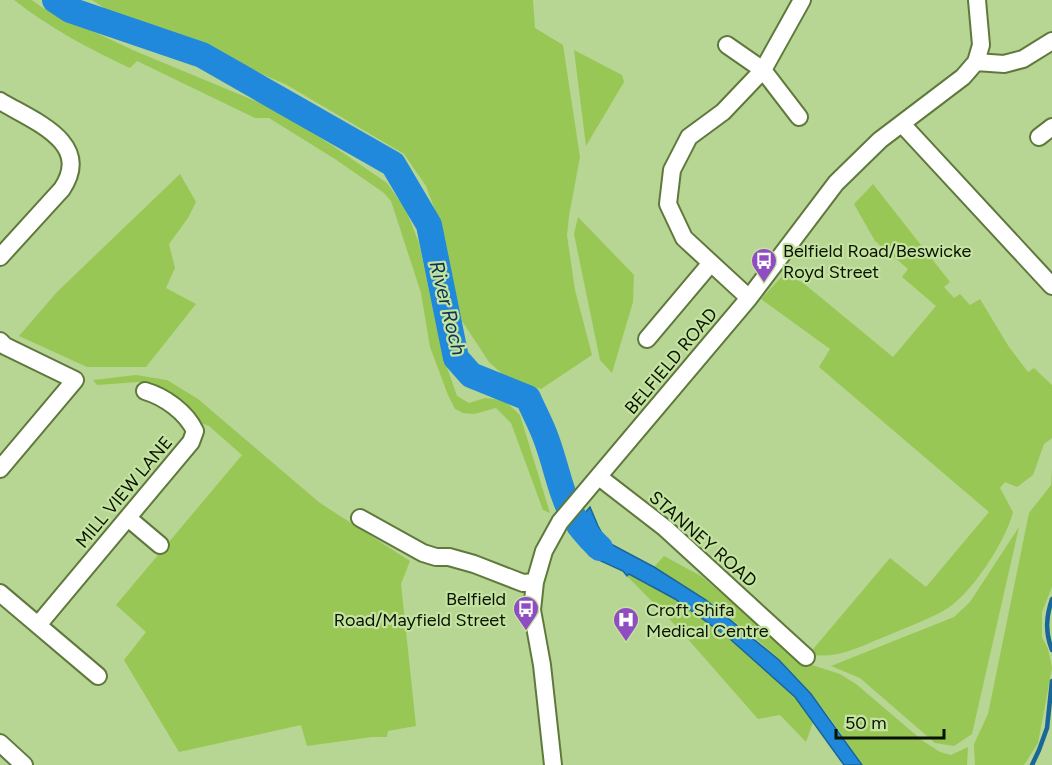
<svg xmlns="http://www.w3.org/2000/svg" width="1052" height="765" font-family="Figtree,sans-serif">
<style>
.green{fill:#99c756}
.water{fill:#2089db;stroke:#196699;stroke-width:1.5}
.lines{fill:none;stroke-linecap:round;stroke-linejoin:round}
.stream{stroke:#196699;stroke-width:4.5}
.river{stroke:#2089db;stroke-width:26}
.street-casing{stroke:#5f793c;stroke-width:20}
.street{stroke:#fff;stroke-width:16}
.labels{text-anchor:middle;dominant-baseline:central;stroke-width:4.5;stroke-linejoin:round;paint-order:stroke}
.poi-label{font-size:18px;fill:#091300;stroke:#c4e2a0;text-anchor:start}
.street-label{font-size:18px;fill:#091300;stroke:#c4e2a0}
.water-label{font-size:20px;font-style:italic;fill:#0c3455;stroke:#c4e2a0}
</style>
<rect width="100%" height="100%" fill="#b7d593"/>
<path class="green" d="M14 0H32L43 8 135 51 277 110 333 146 387 183 406 210 419 243 443 356 457 396 469 403 485 398 504 400 520 415 550 513 543 510 511 423 496 408 474 414 463 413 455 409 448 395 430 347 421 293 391 201 384 193 335 159 269 118H255L137 61 130 68C89 49 50 28 14 0Z
M92 0H533L535 28 563 45 580 157 569 216 567 235 575 290 592 355 541 389 509 380 489 362 462 321 451 286 437 216 426 186 404 154 287 85 175 36 115 15Z
M574 50 622 75 624 82 586 146Z
M180 174 196 202 188 218 169 244 175 268 166 288 196 304 146 367H87L19 336 57 292Z
M873 184 950 282 944 287 954 298 960 294 970 305 980 299 1009 347 1028 372 1034 368 1052 385V438L1044 444 1033 475 1017 487 1005 482 1000 488 1013 512C1006 541 970 597 943 611 923 622 900 630 879 639 857 648 834 660 809 654L890 558 926 587 989 512 819 367 830 349 761 299 784 274 802 282 893 357 936 306 902 277 908 269 875 241 854 204Z
M578 217 634 275 633 302 612 373 600 360 574 234Z
M136 375 167 380 198 399 320 503 410 561 401 584 416 726 388 731 387 737H372L307 746 301 725 179 752 124 660 146 632 116 605 242 455 209 426 200 423 177 402 152 384 138 382 97 385 93 380Z
M1052 469V587L1042 612V637L1048 649 1052 668 1038 743 1024 765H975L974 744 988 714 1029 513 1051 485Z
M1019 527 972 734 954 746 935 743 860 678 831 666 954 617 970 602Z
M664 556 701 576 803 662 840 674 856 684 923 741 940 752 951 755 968 747 967 765H862C846 741 830 716 811 694 768 642 711 602 654 567Z
M629 574 675 599 730 639 795 697 813 722 806 742 780 715 758 719 679 629 627 576Z"/>
<path class="water" d="M590 507 598 526 607 542 654 567 706 600 779 660 811 694 862 765H844L795 697 730 639 675 599 629 574 627 576 623 571 590 556 569 532Z"/>
<g class="lines">
<path class="stream" d="M1052 599C1046 617 1045 632 1052 650
M1032 765 1039 750 1047 728 1052 681"/>
<path class="river" d="M55 0 70 10 202 55 393 164 429 225 456 358 471 375 528 398C534 412 542 426 547 441 563 486 561 513 600 548"/>
<defs>
<path id="street" d="M727 45 763 70 799 117
M976 62 1004 64 1023 59 1052 41
M0 101C33 121 93 142 62 189L0 257
M902 124 1052 286
M1039 137 1052 127
M749 298 684 238 668 204 672 170 689 137 723 112 763 70 802 0
M647 339 711 263
M0 341 5 346 75 380 0 469
M599 477 665 528 806 657
M128 518 160 545
M360 518 423 553 436 557H449L474 564 523 583 535 582
M0 593 98 676
M38 625 191 442 195 431C186 412 165 397 145 391
M0 743 24 765
M553 765 542 665 532 610 535 582 544 551 560 522 749 298 836 183 880 140 963 77 976 62 981 45 977 0"/>
</defs>
<use href="#street" class="street-casing"/>
<use href="#street" class="street"/>
</g>
<defs>
<symbol id="bus-pin" viewBox="-11 -11 22 30"><path d="M0 17L-7.5 6A9.5 9.5 0 1 1 7.5 6Z" fill="#904dc2" stroke="#c4e2a0"/><path d="M-5-6H5V4H4V6H2V4H-2V6H-4V4H-5ZM-3.5-4V0h7V-4ZM-3.5 1.2v1.5H-2V1.2ZM2 1.2v1.5H3.5V1.2Z" fill="#fff"/></symbol>
<symbol id="hospital-pin" viewBox="-11 -11 22 30"><path d="M0 17L-7.5 6A9.5 9.5 0 1 1 7.5 6Z" fill="#904dc2" stroke="#c4e2a0"/><path d="M-5-5h3v3.5h4V-5h3V5h-3V1.5h-4V5h-3Z" fill="#fff"/></symbol>
</defs>
<g fill-rule="evenodd">
<use href="#bus-pin" x="749" y="246" width="30" height="40"/>
<use href="#bus-pin" x="511" y="594" width="30" height="40"/>
<use href="#hospital-pin" x="611" y="605" width="30" height="40"/>
</g>
<g class="labels">
<g class="poi-label">
<text x="783" y="251">Belfield Road/Beswicke<tspan x="783" dy="21">Royd Street</tspan></text>
<text x="506" y="599" text-anchor="end">Belfield<tspan x="506" dy="21">Road/Mayfield Street</tspan></text>
<text x="646" y="610">Croft Shifa<tspan x="646" dy="21">Medical Centre</tspan></text>
</g>
<g class="street-label">
<text transform="translate(671 361) rotate(-50)">BELFIELD ROAD</text>
<text transform="translate(124 492) rotate(-50)">MILL VIEW LANE</text>
<text transform="translate(703 539) rotate(41)">STANNEY ROAD</text>
</g>
<g class="water-label">
<text transform="translate(448 308) rotate(76)">River Roch</text>
</g>
</g>
<path d="M836 729v9h108v-9" fill="none" stroke="#091300" stroke-width="3"/>
<text x="845" y="729" font-size="18" fill="#091300" stroke="#c4e2a0" stroke-width="4.5" paint-order="stroke">50 m</text>
</svg>
